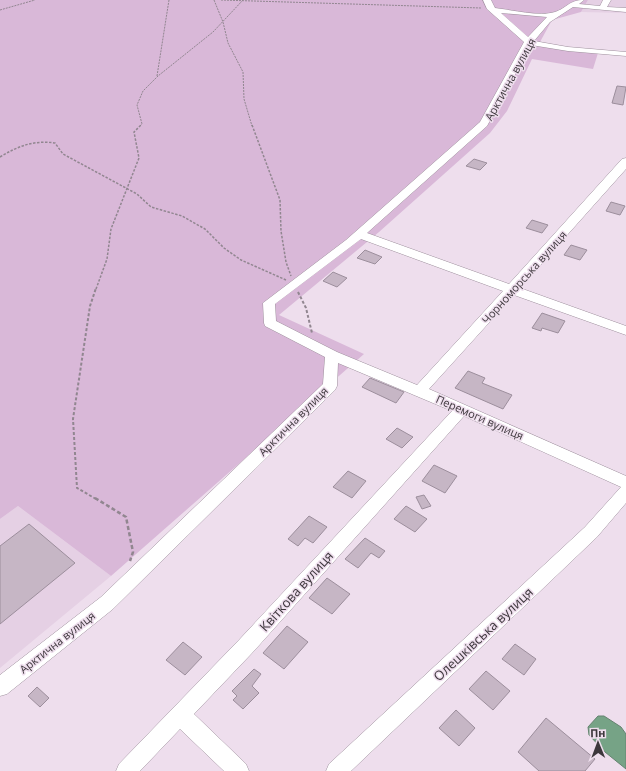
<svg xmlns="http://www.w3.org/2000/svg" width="626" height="771" font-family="'Open Sans',sans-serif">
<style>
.built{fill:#e5d0e4}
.green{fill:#d9b8d8}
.water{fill:#76a386;stroke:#658370}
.building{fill:#c6b6c5;stroke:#9c8e9c}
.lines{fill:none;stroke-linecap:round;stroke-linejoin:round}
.minor-casing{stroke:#9e909d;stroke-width:1}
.path-far3{stroke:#918690;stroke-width:1;stroke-dasharray:2 1;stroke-linecap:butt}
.path-far2{stroke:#918690;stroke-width:1.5;stroke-dasharray:2.5 1.5;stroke-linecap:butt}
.path-far1{stroke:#918690;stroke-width:2;stroke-dasharray:3 2;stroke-linecap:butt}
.path{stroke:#918690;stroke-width:2.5;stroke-dasharray:4 2.5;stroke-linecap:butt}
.minor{fill:#fff;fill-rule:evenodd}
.labels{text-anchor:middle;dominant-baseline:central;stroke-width:3;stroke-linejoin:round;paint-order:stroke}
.street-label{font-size:11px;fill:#3d373c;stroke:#eedeed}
.near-street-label{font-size:13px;fill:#3d373c;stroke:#eedeed}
</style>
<rect width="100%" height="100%" fill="#eedeed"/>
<path class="built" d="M588 0H626V13L581 12Z
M18 506 111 576 0 668V519Z"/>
<path class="green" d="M0 0H588L581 12 552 20 540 42 598 53 593 69 532 59 507 111 490 133 379 232 279 315 364 354 111 576 18 506 0 519Z"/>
<path class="water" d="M598 716H604L621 727 626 734V769L605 752 589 735 588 727Z"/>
<path class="building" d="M617 86 626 87 623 105 612 103Z
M474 159 487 163 480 170 466 166Z
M611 202 625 206 620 215 606 211Z
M532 220 548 225 542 233 526 228Z
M571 245 587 250 580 260 564 255Z
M365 250 382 257 375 264 357 258Z
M333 272 347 278 337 287 323 281Z
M542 313 565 321 558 333 542 328 541 331 532 328Z
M468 371 485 378 482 383 512 395 503 409 455 388Z
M370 378 404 392 396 403 362 387Z
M397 428 413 437 402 448 386 439Z
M434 465 457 476 445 493 422 481Z
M348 471 366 481 352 498 333 487Z
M424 495 431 506 422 509 416 497Z
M406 506 427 519 415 532 394 519Z
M309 516 327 527 313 543 305 538 298 546 288 539Z
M29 524 75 563 0 624V546Z
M365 538 385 551 379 558 371 553 358 568 345 559Z
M327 578 350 594 332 614 309 598Z
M287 626 308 642 284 669 263 653Z
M183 642 202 657 185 675 166 660Z
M515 644 536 659 524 675 502 659Z
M254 669 261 674 252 686 259 693 243 709 233 700 237 696 232 691Z
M486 671 510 691 493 710 469 689Z
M37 687 49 698 40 707 28 696Z
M456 710 475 728 459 746 439 728Z
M546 718 595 759 585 771H539L518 752Z"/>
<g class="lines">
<defs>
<path id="minor" d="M483 0H491L495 8C512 10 540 17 555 12 567 8 569 0 584 0L579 4 600 6 603 0H611L607 7 626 8V12L573 7 550 22 534 41 568 47 626 52V56L568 51 531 45 487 126 367 233 509 284 622 159 626 158V169L520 288 626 326V335L514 295 429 389 626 476V503L597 537 351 771H326L329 764 585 527 621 487 464 416 253 652 194 714 246 764 249 771H224L180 729 140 771H116L119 764 239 640 452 411 338 363 337 386 335 390 113 609 7 694 0 696V675L101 597 323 384 325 357 265 326 264 323 263 303 346 240 480 122 524 42 487 9ZM501 13 547 17 528 37ZM361 239 503 291 417 385 337 352 276 321 275 304Z"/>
</defs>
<use href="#minor" class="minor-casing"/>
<path class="path-far3" d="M214 0 223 22 228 43 243 72 244 99 252 126
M221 0 481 8
M0 10 35 0
M157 76 169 0
M140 126 142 124 137 105 143 91 158 76 213 32 243 0"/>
<path class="path-far2" d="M252 125 280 200 281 231 286 262 291 276
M0 157C18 146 34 140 55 143L63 154 137 194 151 207 182 216 205 229 224 248 241 260 286 280
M96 289 107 259 111 229 139 158 134 132 141 125"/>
<path class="path-far1" d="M298 292 306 308 312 333
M96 499 77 488 73 419 90 306 96 288"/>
<path class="path" d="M95 498 126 517 133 552 130 561"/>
<use href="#minor" class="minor"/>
</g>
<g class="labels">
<g class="street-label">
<text transform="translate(510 79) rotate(-61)">Арктична вулиця</text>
<text transform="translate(524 277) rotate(-48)">Чорноморська вулиця</text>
<text transform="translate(480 417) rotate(24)">Перемоги вулиця</text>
<text transform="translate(293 421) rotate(-45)">Арктична вулиця</text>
<text transform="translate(57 642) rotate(-38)">Арктична вулиця</text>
</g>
<g class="near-street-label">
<text transform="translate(296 591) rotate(-48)">Квіткова вулиця</text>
<text transform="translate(483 634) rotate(-43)">Олешківська вулиця</text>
</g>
</g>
<g transform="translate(598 743) rotate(359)" stroke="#eedeed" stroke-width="3" paint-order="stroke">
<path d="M0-3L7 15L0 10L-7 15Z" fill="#3d373c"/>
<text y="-6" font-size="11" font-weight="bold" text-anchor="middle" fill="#3d373c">Пн</text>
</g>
</svg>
